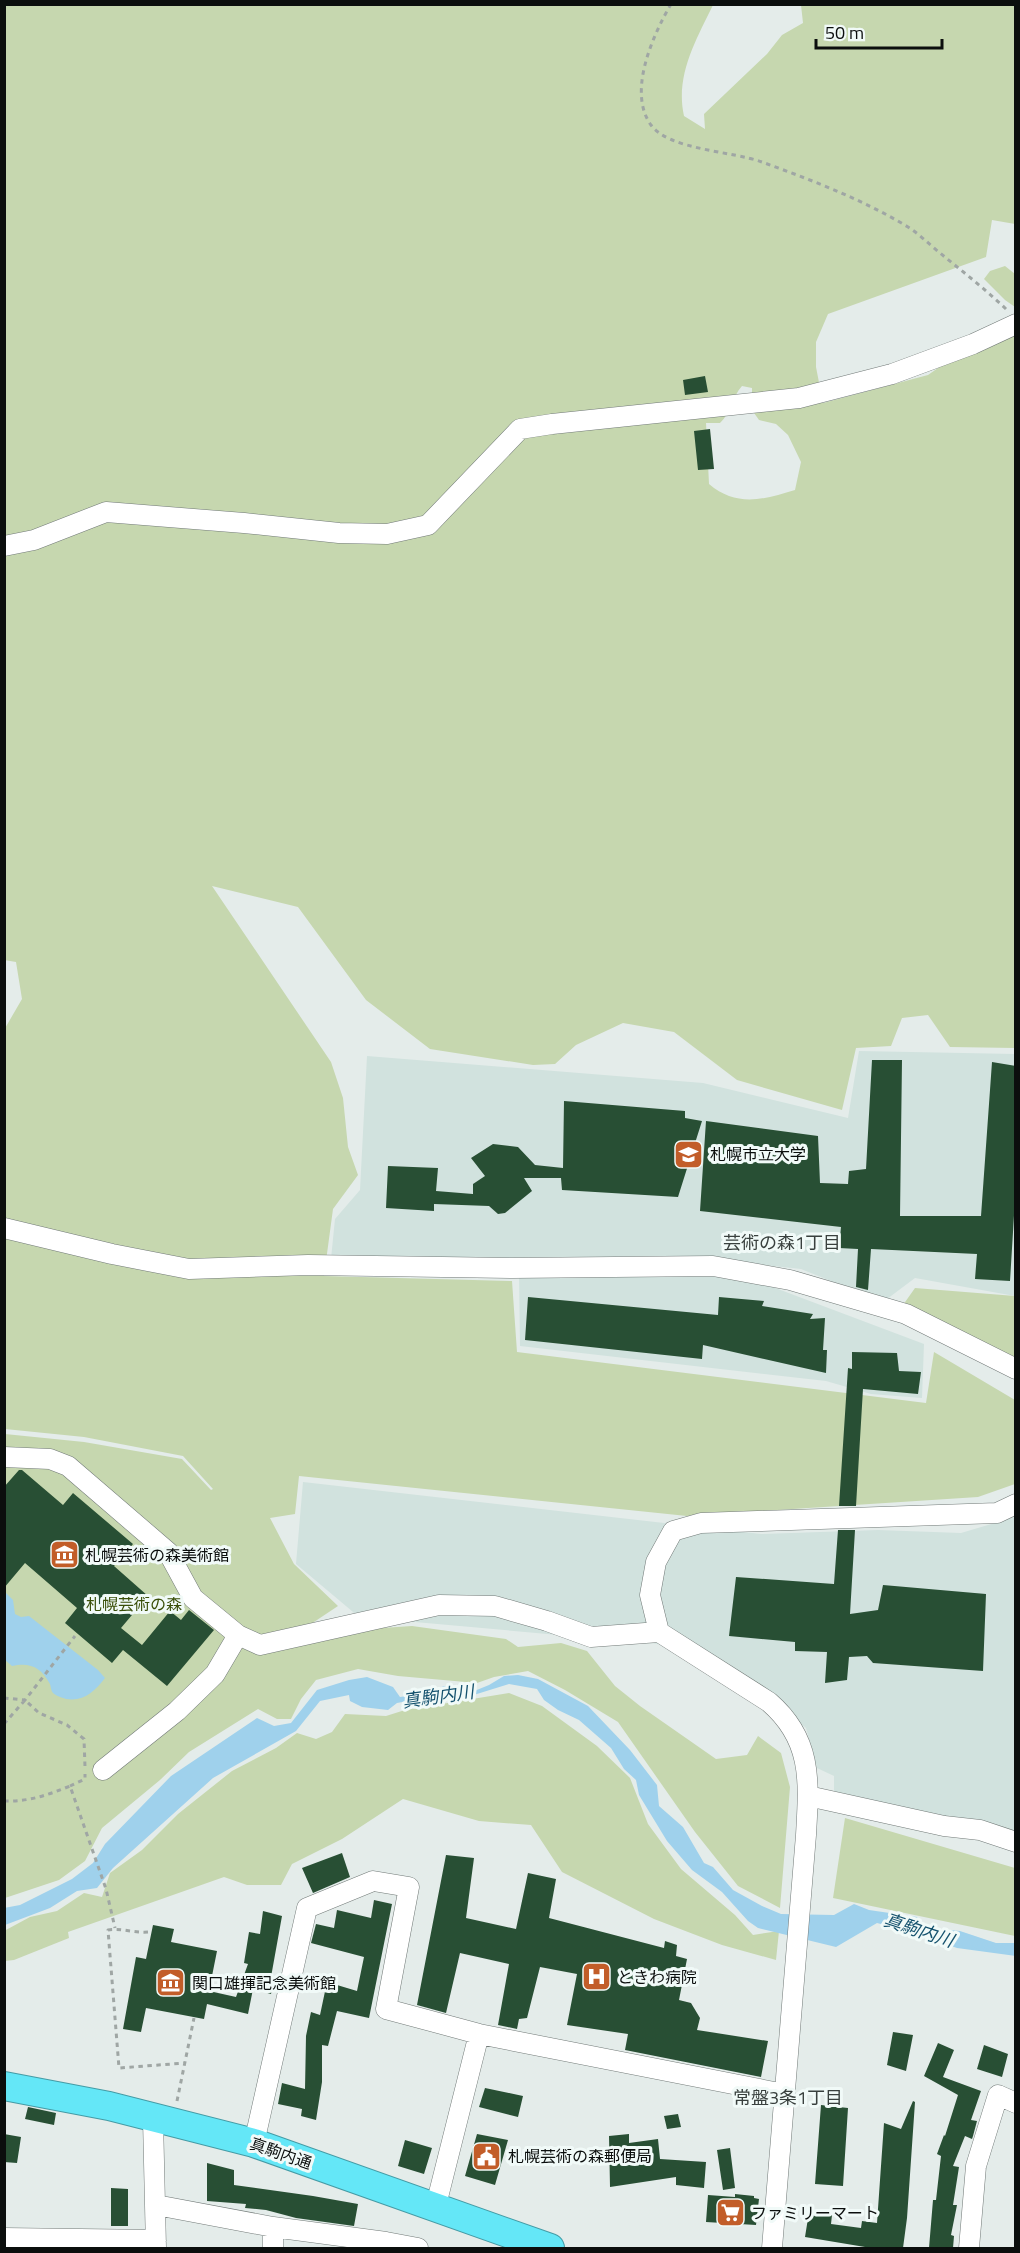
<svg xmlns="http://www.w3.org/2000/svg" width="1020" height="2253" font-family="'Titillium Web','Noto Sans JP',sans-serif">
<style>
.built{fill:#d1e2de}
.green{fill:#c6d7af;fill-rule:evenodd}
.water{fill:#9fd1ec}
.building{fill:#284f34}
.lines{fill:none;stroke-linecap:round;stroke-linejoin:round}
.minor-casing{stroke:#727a78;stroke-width:21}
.highway-casing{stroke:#459ba5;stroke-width:30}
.path{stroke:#9fa6a4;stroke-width:3;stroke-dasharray:4.5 4.5;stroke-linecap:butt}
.minor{stroke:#fff;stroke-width:20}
.highway{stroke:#64e7f7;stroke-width:28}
.labels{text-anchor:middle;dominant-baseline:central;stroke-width:6;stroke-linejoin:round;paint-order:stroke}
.poi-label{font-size:16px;fill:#0b0e0d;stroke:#f1faf8;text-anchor:start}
.park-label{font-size:16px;fill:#3a4f09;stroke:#f1faf8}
.street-label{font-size:16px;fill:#0b0e0d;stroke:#f1faf8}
.neighbourhood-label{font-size:18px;fill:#39403e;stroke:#f1faf8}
.water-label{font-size:18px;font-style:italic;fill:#15526e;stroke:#f1faf8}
</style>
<rect width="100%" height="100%" fill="#e4ecea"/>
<path class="built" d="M859 1051 1015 1054V1296L915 1278 883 1302 801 1269 684 1256 331 1259 335 1219 360 1190 367 1056 703 1083 848 1118Z
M682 1271 749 1278 924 1344 922 1398 871 1394 826 1381 520 1346 519 1273Z
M303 1482 761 1534 878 1530 961 1533 1015 1517V1839L834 1791V1776L817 1768 806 1728 741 1674 693 1647 359 1617 296 1564Z"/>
<path class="green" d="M5 5H713C696 40 675 76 684 116L705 129 704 114 767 54 782 35 803 23 801 5H1015V224L992 220 986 257 828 314 816 342V367L823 403 928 375 1001 324 1015 323V1048L950 1047 928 1015 902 1018 891 1046 856 1048 842 1110 737 1080 674 1032 623 1023 576 1045 555 1064 533 1065 430 1049 366 1000 298 907 212 886 331 1062 343 1098 348 1147 358 1175 333 1209 324 1276 512 1281 517 1352 926 1403 934 1352 1015 1400V1484L978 1497 687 1516 299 1476 295 1514 270 1518 294 1564 338 1606 305 1628 352 1630 412 1626 506 1639 518 1647 561 1643 587 1651 615 1686 640 1706 716 1759 747 1755 758 1736 781 1753 790 1787 780 1908 738 1886 695 1832 618 1722 565 1690 528 1671 494 1677 477 1683 398 1676 358 1669 316 1680 301 1699 291 1719H277L258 1709 189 1752 160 1780 102 1828 85 1861 59 1880 5 1898V1434L84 1442 182 1459 211 1490 213 1489 183 1456 84 1437 5 1429 4 1030 22 999 16 962 4 960ZM742 386 752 388V410L759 420 776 424 788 435 801 462 795 490C763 500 736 507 709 484L706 423H720C731 413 732 397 742 386Z
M1005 266 1015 274V307L1005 300 984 279 990 271Z
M915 1288 1015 1296V1359L903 1305Z
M509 1693 542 1706 597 1746 630 1778 648 1824 681 1869 735 1915 753 1935 779 1931 776 1960 722 1945 654 1919 562 1872 531 1825 479 1821 403 1799 342 1839 292 1864 281 1885H247L224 1877 68 1932 69 1938 14 1960 5 1961 4 1931 30 1917 57 1911 84 1893 102 1897 110 1873 142 1850 178 1814 232 1771 276 1748 297 1733 316 1739 332 1732 345 1714 386 1716 405 1710Z
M845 1818 1015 1868V1936L833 1898Z"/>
<path class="water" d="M5 1592 13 1600 15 1614 21 1617 29 1616 98 1670 105 1678C95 1691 84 1702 66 1699 63 1698 56 1696 53 1693 51 1691 51 1687 50 1684 41 1667 30 1662 12 1666L5 1660Z
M518 1675 538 1679 588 1706 630 1750 657 1785 659 1806 683 1827 704 1863 713 1867 733 1890 762 1906 781 1914 834 1915 854 1904 869 1910 917 1917 926 1928 960 1931 996 1943H1015L1016 1956 957 1948 908 1931 877 1923 836 1947 758 1928 748 1921 722 1892 692 1870 667 1841 639 1795 636 1780 624 1769 611 1748 579 1720 558 1710 544 1700 537 1689 509 1684 464 1698 435 1696 397 1703 388 1710 362 1707 350 1701 349 1695 320 1701 296 1731 213 1778 113 1868 97 1888 77 1891 50 1908 5 1925 4 1908 20 1905 72 1879 93 1863 105 1844 171 1776 257 1718 274 1726 291 1723 317 1690 349 1680 367 1677 393 1687 400 1697 428 1693 444 1686 467 1694 489 1685 504 1676Z"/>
<path class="building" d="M705 376 708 392 685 395 683 380Z
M710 429 714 469 698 470 694 431Z
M872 1060H902L900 1216H981L992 1062 1016 1066V1183L1010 1281 975 1279 977 1254 871 1249 868 1290 856 1287 858 1249 839 1248 841 1227 700 1211 706 1121 818 1136 820 1183 848 1184 849 1171 866 1169Z
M564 1101 685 1111V1118L702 1121 678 1197 562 1190 561 1178H524L532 1191 505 1213 498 1214 489 1206 434 1204V1211L386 1208 388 1166 438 1168 436 1191 473 1194V1184L485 1176 471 1158 493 1144 518 1147 535 1165 563 1168Z
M528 1297 718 1315 719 1297 764 1301 762 1306 813 1314 810 1319 825 1318 823 1350H827L826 1373 703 1345 702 1359 525 1340Z
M852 1352 897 1353 899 1371 921 1372 918 1394 863 1389 856 1506H839L848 1368 852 1369Z
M19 1470H22L63 1505 73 1493 133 1544 114 1566 148 1596 121 1628 142 1645 170 1611 181 1620 189 1610 214 1630 167 1686 123 1650 112 1663 65 1623 77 1608 25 1563 4 1588V1487Z
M838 1530H855L850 1614 878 1610 883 1585 986 1594 983 1671 873 1663 867 1656 849 1657 847 1680 825 1683 827 1652 795 1651V1642L729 1636 736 1577 834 1584Z
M342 1853 350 1877 313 1893 302 1868Z
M446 1855 474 1858 466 1918 516 1929 528 1873 556 1879 549 1918 664 1948 665 1941 677 1945 676 1956 687 1959 679 2000 691 2003 700 2018 697 2030 768 2041 761 2077 625 2050 628 2034 567 2025 577 1974 540 1967 527 2018 519 2019 517 2029 498 2025 509 1964 460 1953 446 2013 417 2005Z
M374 1900 392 1904 369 2018 337 2011 328 2046 322 2045V2082L316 2120 301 2116 302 2109 278 2104 282 2083 305 2089 306 2036 311 2012 320 2015 327 1982 357 1991 364 1957 311 1943 316 1924 334 1928 337 1910 371 1918Z
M263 1911 282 1916 271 1977 274 1978 271 1994 253 1989 248 2014 207 2004 204 2019 146 2008 141 2032 123 2029 136 1957 146 1959 153 1925 174 1929 171 1942 217 1951 209 1991 236 1997 248 1964 244 1963 249 1932 260 1934Z
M893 2032 913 2035 906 2071 887 2065Z
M938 2043 954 2050 943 2077 981 2091 971 2120 977 2121 973 2136 972 2139 965 2136 953 2166 959 2167 953 2205H957L951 2235 954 2236 953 2248H929L933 2200H936L941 2156 937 2154 944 2135 945 2136 958 2095 924 2076Z
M984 2045 1008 2054 1002 2077 977 2069Z
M485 2088 523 2096 518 2117 479 2107Z
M913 2101 915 2102 907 2218 903 2248H871L805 2237 809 2212 832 2215 831 2224 861 2228 862 2221 877 2223 884 2123 901 2129Z
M821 2105 848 2108 843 2186 815 2184Z
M28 2107 56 2113 54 2125 25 2119Z
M678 2114 681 2127 667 2129 664 2116Z
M4 2134 21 2137 17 2163 4 2162Z
M477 2134 508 2140 495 2185 465 2176Z
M629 2134V2143L658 2139 660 2159 706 2162 704 2188 676 2185V2177L610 2187 609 2136Z
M405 2140 432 2148 424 2174 398 2166Z
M730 2148 735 2188 723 2190 717 2150Z
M207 2163 234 2170V2185L313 2196 358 2204 354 2226 296 2218 266 2210 245 2208 246 2204 207 2201Z
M111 2188 128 2189V2226H111Z
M735 2194 754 2196V2198L759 2199 756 2225 706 2222 708 2195 735 2197Z"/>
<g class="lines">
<defs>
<path id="minor" d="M4 546 34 540 106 512 244 523 339 533 387 534 428 525 520 429 552 424 799 398 892 374 973 344 1016 324
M4 1228 112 1254 189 1269 308 1265 513 1268 713 1266 790 1280 906 1314 1016 1369
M4 1457 50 1459 68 1466 168 1552 193 1598 238 1635 260 1645 439 1605 495 1606 547 1621 591 1637 659 1632
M103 1770 177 1711 215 1674 238 1635
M808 1796 944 1826 980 1830 1016 1842
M153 2119 156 2248
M254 2143 307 1908 373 1881 409 1887 386 2009 479 2034 784 2094
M156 2205 273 2227 386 2242 418 2248
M435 2209 479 2034
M4 2238 156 2240
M273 2248V2227
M772 2248 806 1835C809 1782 813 1740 769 1702L659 1632 650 1595 656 1562 673 1531 701 1523 997 1513 1016 1504
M969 2248 976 2166 998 2095 1016 2103"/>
<path id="highway" d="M4 2086 109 2106 254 2143 550 2248"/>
</defs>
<use href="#minor" class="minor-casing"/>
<use href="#highway" class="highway-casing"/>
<path class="path" d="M671 4C653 35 627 92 651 125 669 150 732 151 762 162 811 180 862 199 908 227 919 234 929 244 940 253 962 271 985 289 1006 309
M4 1698 25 1700 75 1636
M4 1724 25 1700 39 1713 67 1725 84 1739 85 1767
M70 1786 85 1779V1774
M4 1801C28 1802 48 1795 70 1786L106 1889 115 1928
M148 1932C134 1933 121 1928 108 1930L119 2068 185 2063
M177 2101 194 2018"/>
<use href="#minor" class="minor"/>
<use href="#highway" class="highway"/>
</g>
<defs>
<symbol id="university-square" viewBox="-11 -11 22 22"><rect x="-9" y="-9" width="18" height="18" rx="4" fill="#c25d29" stroke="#f1faf8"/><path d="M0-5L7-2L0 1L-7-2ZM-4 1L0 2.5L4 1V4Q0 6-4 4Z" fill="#fff"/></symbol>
<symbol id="museum-square" viewBox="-11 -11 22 22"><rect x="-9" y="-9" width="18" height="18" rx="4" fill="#c25d29" stroke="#f1faf8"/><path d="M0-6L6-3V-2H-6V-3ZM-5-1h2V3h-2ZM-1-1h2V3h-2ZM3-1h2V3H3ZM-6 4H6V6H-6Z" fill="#fff"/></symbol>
<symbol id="hospital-square" viewBox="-11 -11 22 22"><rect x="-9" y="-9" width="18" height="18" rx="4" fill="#c25d29" stroke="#f1faf8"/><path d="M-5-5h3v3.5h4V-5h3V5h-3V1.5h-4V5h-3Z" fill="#fff"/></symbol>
<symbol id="civic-square" viewBox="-11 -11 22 22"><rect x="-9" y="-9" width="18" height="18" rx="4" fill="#c25d29" stroke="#f1faf8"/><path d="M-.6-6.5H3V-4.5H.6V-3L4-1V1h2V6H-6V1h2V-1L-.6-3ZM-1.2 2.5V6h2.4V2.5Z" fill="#fff"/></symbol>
<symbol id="supermarket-square" viewBox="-11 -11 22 22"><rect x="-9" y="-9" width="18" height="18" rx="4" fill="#c25d29" stroke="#f1faf8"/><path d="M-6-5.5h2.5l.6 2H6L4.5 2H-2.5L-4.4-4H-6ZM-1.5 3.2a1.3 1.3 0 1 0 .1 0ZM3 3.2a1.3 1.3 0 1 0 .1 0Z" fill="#fff"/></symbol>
</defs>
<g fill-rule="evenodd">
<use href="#university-square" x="672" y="1138" width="33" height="33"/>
<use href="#museum-square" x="48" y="1538" width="33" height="33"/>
<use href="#hospital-square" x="580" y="1960" width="33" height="33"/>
<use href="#museum-square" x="154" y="1966" width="33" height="33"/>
<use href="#civic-square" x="470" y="2140" width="33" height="33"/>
<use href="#supermarket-square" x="714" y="2196" width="33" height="33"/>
</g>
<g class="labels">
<g class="poi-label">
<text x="710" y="1154">札幌市立大学</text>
<text x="85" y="1555">札幌芸術の森美術館</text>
<text x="617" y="1977">ときわ病院</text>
<text x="192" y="1983">関口雄揮記念美術館</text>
<text x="508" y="2156">札幌芸術の森郵便局</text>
<text x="751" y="2213">ファミリーマート</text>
</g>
<g class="park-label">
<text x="134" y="1604">札幌芸術の森</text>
</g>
<g class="street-label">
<text transform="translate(281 2153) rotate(19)">真駒内通</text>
</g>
<g class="neighbourhood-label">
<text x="782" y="1242">芸術の森1丁目</text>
<text x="788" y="2097">常盤3条1丁目</text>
</g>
<g class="water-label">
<text transform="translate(438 1696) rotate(-8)">真駒内川</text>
<text transform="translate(919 1930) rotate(18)">真駒内川</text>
</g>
</g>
<rect width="1020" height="2253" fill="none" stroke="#0b0e0d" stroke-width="12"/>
<path d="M816 39v9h126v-9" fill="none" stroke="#0b0e0d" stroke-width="3"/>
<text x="825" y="39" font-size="18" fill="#0b0e0d" stroke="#f1faf8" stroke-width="4.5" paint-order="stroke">50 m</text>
</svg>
